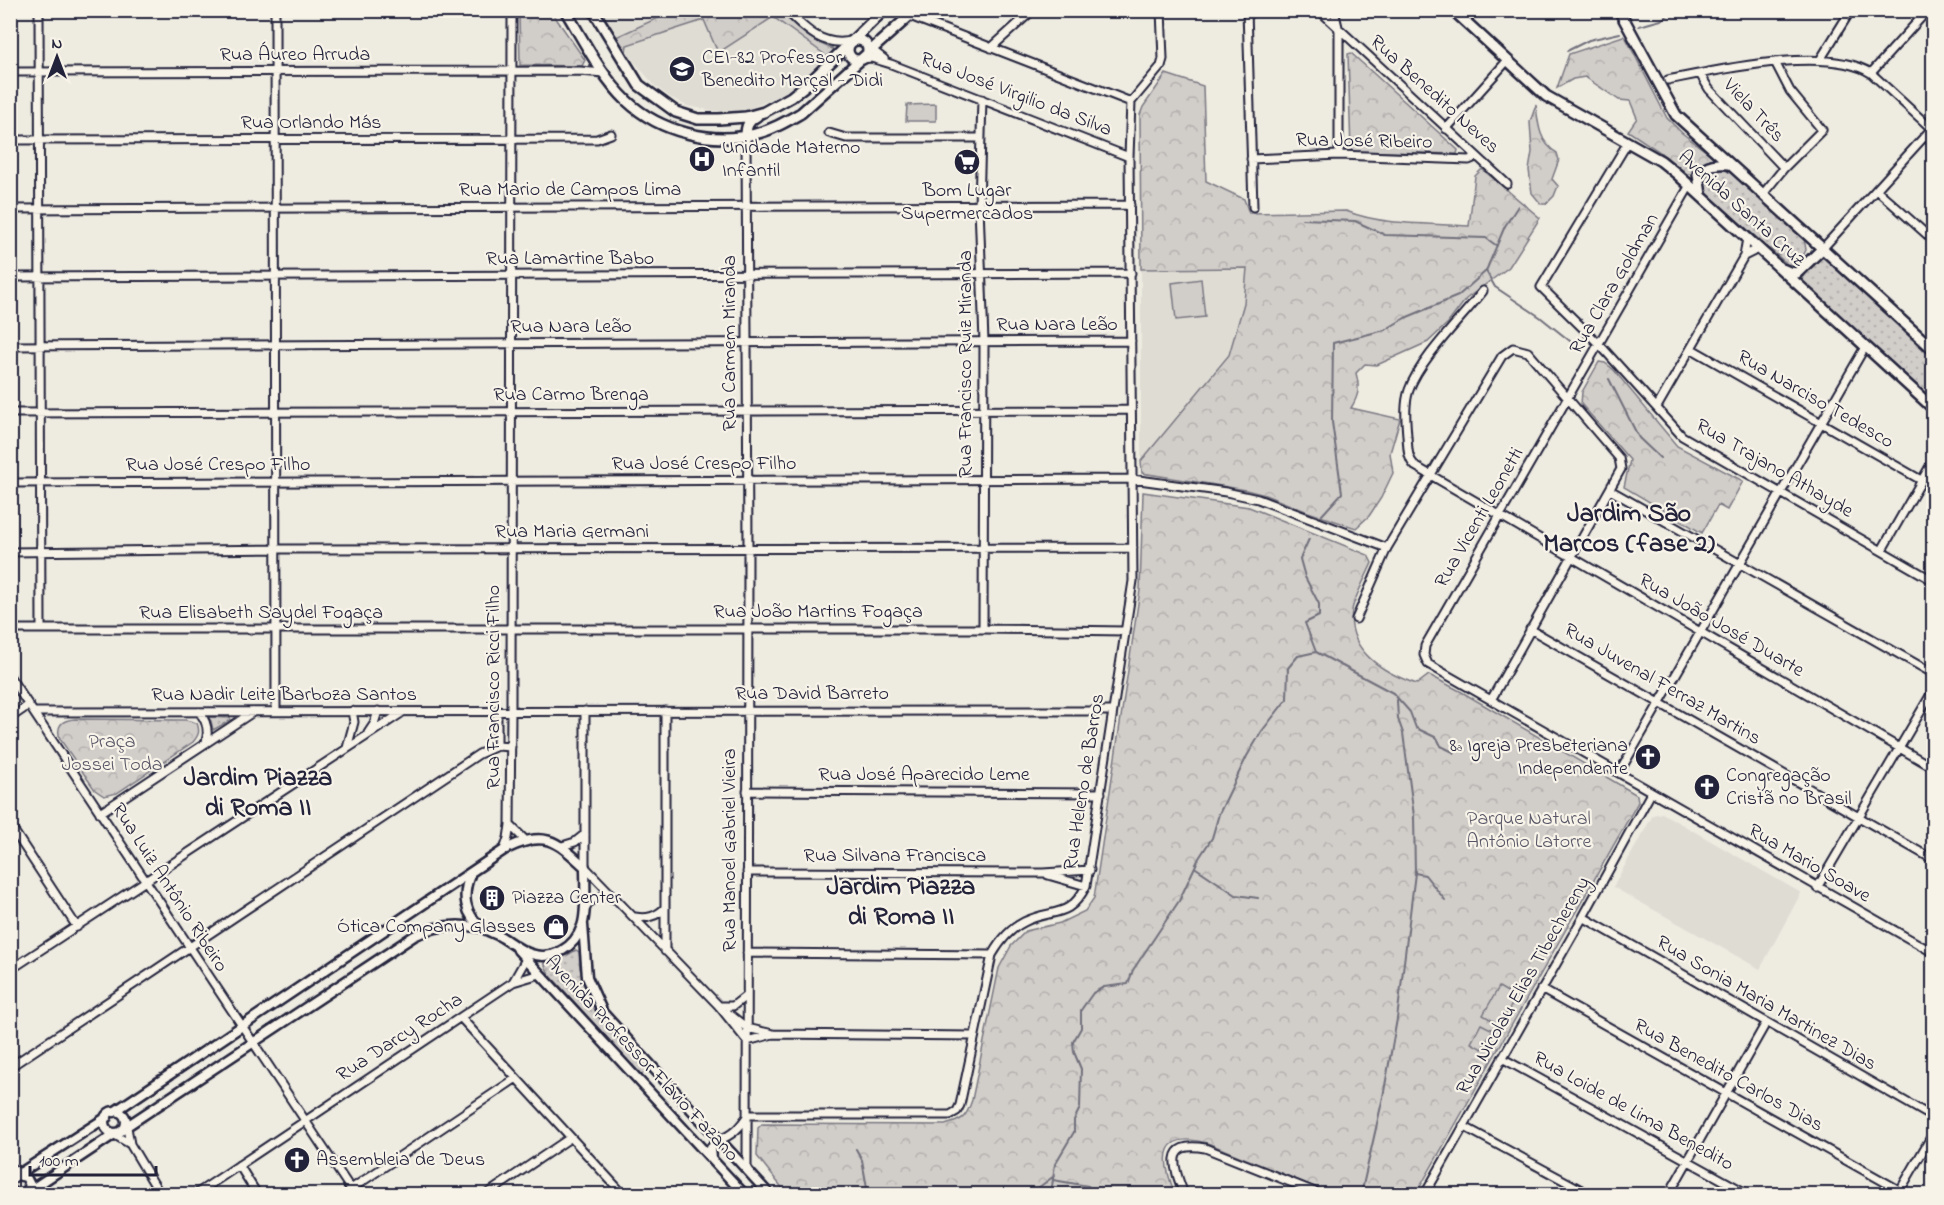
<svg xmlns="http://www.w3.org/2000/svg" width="1944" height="1205" font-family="'Indie Flower',sans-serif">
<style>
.built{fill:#dfdcd4}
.grass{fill:url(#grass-dots);stroke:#7a7882;stroke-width:1.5}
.forest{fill:url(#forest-crowns);stroke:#7a7882;stroke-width:1.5}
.pitch{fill:#d1cdc9;stroke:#7a7882;stroke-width:1.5}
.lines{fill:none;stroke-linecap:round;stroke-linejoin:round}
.stream{stroke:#716f7b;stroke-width:2}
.minor-casing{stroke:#22223b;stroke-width:11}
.tertiary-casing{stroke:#22223b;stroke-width:13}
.secondary-casing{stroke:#22223b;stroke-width:14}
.minor{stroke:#f7f3e8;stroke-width:7}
.tertiary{stroke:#f7f3e8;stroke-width:8}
.secondary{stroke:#f7f3e8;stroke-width:9}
.labels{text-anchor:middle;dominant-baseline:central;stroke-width:4.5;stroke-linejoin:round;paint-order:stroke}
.street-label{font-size:20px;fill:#22223b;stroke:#f7f3e8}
.poi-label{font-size:20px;fill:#22223b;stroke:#f7f3e8;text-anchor:start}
.park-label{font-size:20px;fill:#575566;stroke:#f7f3e8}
.district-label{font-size:26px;font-weight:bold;fill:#22223b;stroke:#f7f3e8}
</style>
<defs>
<pattern id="grass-dots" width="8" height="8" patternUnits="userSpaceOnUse" patternTransform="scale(1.5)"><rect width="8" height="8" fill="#d1cdc9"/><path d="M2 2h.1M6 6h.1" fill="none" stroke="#b3b0ae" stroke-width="1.8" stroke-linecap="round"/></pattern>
<pattern id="forest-crowns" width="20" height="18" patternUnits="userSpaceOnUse" patternTransform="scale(1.5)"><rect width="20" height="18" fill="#d1cdc9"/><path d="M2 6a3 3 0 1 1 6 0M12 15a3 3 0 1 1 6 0" fill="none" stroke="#b3b0ae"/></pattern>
</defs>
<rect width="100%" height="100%" fill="#eeebe1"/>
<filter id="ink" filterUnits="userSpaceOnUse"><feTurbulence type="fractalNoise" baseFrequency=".0167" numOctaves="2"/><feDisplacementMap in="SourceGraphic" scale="12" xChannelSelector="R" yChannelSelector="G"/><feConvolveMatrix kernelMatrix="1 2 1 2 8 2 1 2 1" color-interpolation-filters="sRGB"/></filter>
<g filter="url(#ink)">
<path class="built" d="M602 11H673L616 37Z
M773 17 824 54 823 63 780 96 748 109 721 112 687 106 670 97 655 86 626 52 627 45 704 20 718 53Z
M1247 268 1244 303 1229 355 1141 461V269Z
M1662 813 1801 893 1760 969 1613 887 1653 815Z"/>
<path class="grass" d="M1723 169 1731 173 1804 238 1806 250 1801 260 1795 265 1787 264 1709 196 1703 186 1705 177 1713 171Z
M1821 257 1829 260 1933 359V402L1804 284 1802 279Z
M208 717 230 718 231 720 213 730 211 721Z
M576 950 579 952 580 968 585 989 598 1016 649 1072 640 1074 549 974 544 963 557 961Z"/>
<path class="forest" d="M519 11H551L585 60 582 66 520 65Z
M673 11H780C796 25 812 42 833 49L835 53 823 63 824 54 773 17 718 53 704 20 627 45 626 52 616 37Z
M1623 36 1626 38 1667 118 1682 133 1716 159 1697 166 1692 174H1687L1660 152 1628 131 1637 118 1630 101 1619 100 1585 77 1573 79 1557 88 1569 54Z
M1351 53 1458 150 1457 154 1351 151 1348 54Z
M1166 74 1203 86 1206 181 1244 199 1249 213 1346 211C1384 226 1429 223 1469 226L1475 176 1482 169 1540 218 1509 267 1466 299 1448 323 1428 342 1377 365 1365 364 1356 373C1360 388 1359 395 1351 408L1400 419 1390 453 1393 473 1381 498 1369 516 1356 528 1308 512 1265 495 1246 490 1142 473 1141 461 1229 355 1244 303 1247 268 1141 269 1140 115 1143 107Z
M1536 105C1538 123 1539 143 1557 153L1559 160 1552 179 1558 186 1554 196 1546 204H1541L1532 193 1529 170 1532 152 1530 122Z
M1599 362 1605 363 1613 369 1677 446 1743 481 1727 510 1718 505 1702 533 1624 487 1630 460 1581 404 1582 392Z
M1143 492 1249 507 1368 555 1372 563C1367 575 1354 598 1352 610 1346 650 1383 673 1417 684L1429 675 1460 691 1637 795 1638 802 1416 1194H1331L1210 1144C1160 1129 1160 1157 1175 1194H787L757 1156 758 1128 762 1124 945 1125C963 1120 966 1118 972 1100L999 968 1011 946 1026 931 1060 923 1085 911 1094 898 1140 590Z
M75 719 186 720 197 723C200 731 199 735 193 742L117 793 104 796 95 790 60 739C56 726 61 720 75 719Z"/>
<path class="pitch" d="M936 104V121H906L907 105Z
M1201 279 1205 317 1176 320 1172 283Z
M1499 987 1516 997 1500 1025 1483 1015Z
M1481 1024 1493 1030 1482 1049 1471 1043Z"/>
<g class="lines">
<path class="stream" d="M1639 26 1661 20 1675 10
M1567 51 1589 40 1620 33
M1302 219 1355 221 1385 235 1486 238 1497 246
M1486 271 1495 287 1540 317 1580 349
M1609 379 1639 438 1660 458
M1322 515 1342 493 1332 422 1333 343 1385 330 1405 318 1458 296 1486 271 1505 226 1518 206
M1316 652 1393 693 1410 712 1416 728 1437 738 1441 746 1455 753
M1196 868 1236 895 1258 898
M1415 873 1425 875 1445 900
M856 1149 862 1160 868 1194
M1053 1180 1088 1186 1095 1194
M1362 1190 1383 1097 1397 1019 1415 873 1414 816 1403 733 1398 719 1397 700
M1030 1194 1054 1176
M1051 1194 1055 1164 1074 1132V1120L1080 1108 1081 1069 1074 1052 1073 1042 1081 1028V1010L1093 993 1104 987 1128 984 1133 970 1179 901 1199 858 1212 838 1219 814 1247 756 1262 731 1287 699 1288 668 1298 656 1316 652 1305 623 1319 616V604L1305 577 1300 559 1309 539"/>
<defs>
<path id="minor" d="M39 10 41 629
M275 10 276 711
M786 10C805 29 822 47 851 41
M1247 10 1253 207
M1334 10 1339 31V155
M1320 11 1507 184
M910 16 1131 102 1161 66 1163 59 1161 10
M867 46 884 59
M991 48 1033 10
M862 59 871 58 891 64 1129 157
M1820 60 1851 10
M10 72 580 71 604 73
M1871 73 1928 10
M1700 74 1709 89 1784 168
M1668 80C1718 70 1827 45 1871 73L1934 131
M982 99 979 206 984 342 983 629
M1446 129 1507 61
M829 133 846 138H981
M746 136 748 548 747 1170
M10 140 597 139 611 134
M1628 142 1541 287 1600 345 1682 436 1934 581
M1251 159 1339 155 1469 160 1476 157
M1690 185 1425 646 1424 655 1428 664 1934 953
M1877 190 1934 241
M1763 194 1784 168 1822 130 1790 91 1775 62
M10 209 1130 205
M1747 238 1744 256 1758 249
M1823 248 1934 126
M10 277 1131 273
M1483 291C1462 318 1420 359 1409 390 1404 405 1406 421 1407 436 1408 447 1407 458 1415 466L1934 768
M10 346 1131 341
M1692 349 1921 480
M1657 407 1744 256
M10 413 1131 410
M10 483 1132 479 1226 492 1258 499 1387 548
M1610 490 1934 674
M1882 550 1934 459
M10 552 276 549 1133 548
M1356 619 1387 548 1502 356 1513 348 1528 352 1619 458 1621 469 1491 700
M10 629H983L1125 631
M1530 629 1934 860
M10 677 354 1194
M497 710V746
M585 711V867L719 1006 747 1041 773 1034
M34 712 1113 711
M199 712C207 721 209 730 206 742
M10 718 29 705
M368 733 374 724 378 711
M347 748 354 722 352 711
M1619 773 1865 347
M747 791 1101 793
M100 813 253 712
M10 825 77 927
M510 825 526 841
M562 846 575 842 585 834
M504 850 508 838 510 825 511 710 512 10
M747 872 1043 873 1090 870
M1048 875 1086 886
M1817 888 1934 689
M586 908C592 895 605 895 617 900
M635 917C647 919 656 917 665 908
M1583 917 1934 1118
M665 951V711
M747 953 992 955
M10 970 403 712
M513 982 526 959
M1541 989 1906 1194
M719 1006H733L747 995
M728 1013 747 1028 773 1034 974 1036
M461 1018 623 1194
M1502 1058 1748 1194
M10 1067 479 754 497 746 511 747
M748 1115H950L957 1111 960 1105 992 955C1000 941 1010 929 1024 922 1052 908 1069 920 1086 886L1133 581 1129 157 1131 102
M126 1122 130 1144 160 1194
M1463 1126 1589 1194
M110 1132 130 1144
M719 1140C733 1135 740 1127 748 1115
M239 1165 257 1194
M10 1167 23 1175
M351 1189 515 1079
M196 1194 513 982 540 974
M487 1194 570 1138
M1184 1194C1174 1169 1163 1140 1205 1148L1320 1194
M1425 1194 1583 917 1651 793
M1669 1194 1766 1023
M1898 1194 1934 1132"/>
<path id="tertiary" d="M583 925 587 977 603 1013 769 1194
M518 950 744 1194
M104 1122a11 11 0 1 1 22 0a11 11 0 1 1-22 0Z
M114 1112 504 850C544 830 555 839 585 867 585 882 587 913 582 926 575 947 553 961 531 954 521 951 512 944 503 938 497 934 489 932 483 928 464 915 462 895 470 875
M124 1128 414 936C435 925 458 923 482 928
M712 1159 711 1148 719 1140
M17 1175 107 1117
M10 1180 17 1175 26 1177 30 1185 27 1192
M10 1190 15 1194
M26 1193 116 1133"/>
<path id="secondary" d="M565 10C584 41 601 76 627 101 660 132 712 145 755 134 772 130 787 121 801 113L916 10
M593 10 639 85 676 112 698 119H719L746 117 764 112 791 97 811 81 884 10
M1453 10 1546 96 1661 161 1676 173 1934 409
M1619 10 1676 115 1934 350
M848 50a10 10 0 1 1 20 0a10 10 0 1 1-20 0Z
M746 136C746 126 748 121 757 116
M1701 195 1698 174C1707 164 1717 163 1729 164
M1782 269 1789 272 1797 273 1823 248"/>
</defs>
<use href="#minor" class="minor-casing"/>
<use href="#tertiary" class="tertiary-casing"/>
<use href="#secondary" class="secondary-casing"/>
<use href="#minor" class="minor"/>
<use href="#tertiary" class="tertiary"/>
<use href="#secondary" class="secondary"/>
</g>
</g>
<defs>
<symbol id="school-disc" viewBox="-11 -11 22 22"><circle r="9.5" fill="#22223b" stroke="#f7f3e8"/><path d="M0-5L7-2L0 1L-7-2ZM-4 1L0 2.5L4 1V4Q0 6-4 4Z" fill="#fff"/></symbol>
<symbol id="hospital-disc" viewBox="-11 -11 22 22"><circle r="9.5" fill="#22223b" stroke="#f7f3e8"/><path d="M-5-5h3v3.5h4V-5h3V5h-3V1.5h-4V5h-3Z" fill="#fff"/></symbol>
<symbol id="supermarket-disc" viewBox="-11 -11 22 22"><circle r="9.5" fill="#22223b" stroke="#f7f3e8"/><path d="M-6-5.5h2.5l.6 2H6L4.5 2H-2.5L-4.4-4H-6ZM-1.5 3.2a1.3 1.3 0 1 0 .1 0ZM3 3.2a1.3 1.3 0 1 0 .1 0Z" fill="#fff"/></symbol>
<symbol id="church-disc" viewBox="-11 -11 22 22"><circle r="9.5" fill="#22223b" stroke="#f7f3e8"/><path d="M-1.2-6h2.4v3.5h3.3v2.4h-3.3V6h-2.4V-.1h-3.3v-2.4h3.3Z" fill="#fff"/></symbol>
<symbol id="building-disc" viewBox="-11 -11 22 22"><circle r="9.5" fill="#22223b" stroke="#f7f3e8"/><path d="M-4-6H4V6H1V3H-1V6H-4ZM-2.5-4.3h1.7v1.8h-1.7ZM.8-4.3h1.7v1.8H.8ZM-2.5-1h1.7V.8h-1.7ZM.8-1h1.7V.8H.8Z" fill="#fff"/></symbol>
<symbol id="shop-disc" viewBox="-11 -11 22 22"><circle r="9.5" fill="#22223b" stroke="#f7f3e8"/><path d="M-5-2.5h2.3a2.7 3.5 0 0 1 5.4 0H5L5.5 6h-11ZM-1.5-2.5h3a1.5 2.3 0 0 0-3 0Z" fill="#fff"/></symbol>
</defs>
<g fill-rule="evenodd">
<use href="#school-disc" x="667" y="54" width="30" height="30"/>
<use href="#hospital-disc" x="687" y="144" width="30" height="30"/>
<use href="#supermarket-disc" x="952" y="147" width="30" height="30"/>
<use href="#church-disc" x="1633" y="742" width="30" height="30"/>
<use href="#church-disc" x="1692" y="772" width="30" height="30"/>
<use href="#building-disc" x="477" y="883" width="30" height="30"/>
<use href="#shop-disc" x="541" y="912" width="30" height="30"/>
<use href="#church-disc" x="282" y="1145" width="30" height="30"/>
</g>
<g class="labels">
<g class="street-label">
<text x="295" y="55">Rua Áureo Arruda</text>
<text transform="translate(1016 95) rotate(21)">Rua José Virgilio da Silva</text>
<text transform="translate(1434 95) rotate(42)">Rua Benedito Neves</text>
<text transform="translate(1753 111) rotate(47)">Viela Três</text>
<text x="311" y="123">Rua Orlando Más</text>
<text transform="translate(1364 142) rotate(1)">Rua José Ribeiro</text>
<text x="570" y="190">Rua Mario de Campos Lima</text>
<text transform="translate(1741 209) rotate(42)">Avenida Santa Cruz</text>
<text x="570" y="259">Rua Lamartine Babo</text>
<text transform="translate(1615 284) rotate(-60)">Rua Clara Goldman</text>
<text x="1057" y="325">Rua Nara Leão</text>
<text x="571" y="327">Rua Nara Leão</text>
<text transform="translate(730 343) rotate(-90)">Rua Carmem Miranda</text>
<text transform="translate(966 364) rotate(-90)">Rua Francisco Ruiz Miranda</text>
<text x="571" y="395">Rua Carmo Brenga</text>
<text transform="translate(1815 400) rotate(30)">Rua Narciso Tedesco</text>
<text x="704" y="464">Rua José Crespo Filho</text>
<text x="218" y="465">Rua José Crespo Filho</text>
<text transform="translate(1774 469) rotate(30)">Rua Trajano Athayde</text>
<text transform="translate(1480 518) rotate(-60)">Rua Vicenti Leonetti</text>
<text x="572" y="532">Rua Maria Germani</text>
<text x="818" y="612">Rua João Martins Fogaça</text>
<text x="261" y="613">Rua Elisabeth Saydel Fogaça</text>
<text transform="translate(1721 626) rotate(30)">Rua João José Duarte</text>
<text transform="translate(1662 685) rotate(30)">Rua Juvenal Ferraz Martins</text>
<text transform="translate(494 687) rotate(-90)">Rua Francisco Ricci Filho</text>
<text x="812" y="694">Rua David Barreto</text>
<text x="284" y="695">Rua Nadir Leite Barboza Santos</text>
<text x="924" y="775">Rua José Aparecido Leme</text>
<text transform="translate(1085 782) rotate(-81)">Rua Heleno de Barros</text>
<text transform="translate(730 850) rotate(-90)">Rua Manoel Gabriel Vieira</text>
<text x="895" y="856">Rua Silvana Francisca</text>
<text transform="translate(1809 864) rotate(30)">Rua Mario Soave</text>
<text transform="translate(169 888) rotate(57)">Rua Luiz Antônio Ribeiro</text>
<text transform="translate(1524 986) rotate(-60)">Rua Nicolau Elias Tibechereny</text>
<text transform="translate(1766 1004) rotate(30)">Rua Sonia Maria Martinez Dias</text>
<text transform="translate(400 1038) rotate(-33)">Rua Darcy Rocha</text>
<text transform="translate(641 1059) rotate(47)">Avenida Professor Flávio Fazano</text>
<text transform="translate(1728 1076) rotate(29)">Rua Benedito Carlos Dias</text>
<text transform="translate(1633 1112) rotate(29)">Rua Loide de Lima Benedito</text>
</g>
<g class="poi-label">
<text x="702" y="58">CEI-82 Professor<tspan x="702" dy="23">Benedito Marçal - Didi</tspan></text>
<text x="722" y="148">Unidade Materno<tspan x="722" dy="23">Infantil</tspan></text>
<text x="967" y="191" text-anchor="middle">Bom Lugar<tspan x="967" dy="23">Supermercados</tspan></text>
<text x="1628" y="746" text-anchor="end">8ª Igreja Presbeteriana<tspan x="1628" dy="23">Independente</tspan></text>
<text x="1726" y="776">Congregação<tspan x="1726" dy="23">Cristã no Brasil</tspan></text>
<text x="512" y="898">Piazza Center</text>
<text x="536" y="927" text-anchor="end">Ótica Company Glasses</text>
<text x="316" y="1160">Assembleia de Deus</text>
</g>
<g class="park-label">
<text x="112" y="742">Praça<tspan x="112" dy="23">Jossei Toda</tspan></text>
<text x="1529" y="819">Parque Natural<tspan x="1529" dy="23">Antônio Latorre</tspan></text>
</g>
<g class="district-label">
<text x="1629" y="515">Jardim São<tspan x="1629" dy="30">Marcos (fase 2)</tspan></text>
<text x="258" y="779">Jardim Piazza<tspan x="258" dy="30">di Roma II</tspan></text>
<text x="901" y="888">Jardim Piazza<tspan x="901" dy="30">di Roma II</tspan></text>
</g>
</g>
<rect width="1944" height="1205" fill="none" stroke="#f7f3e8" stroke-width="36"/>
<rect x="18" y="18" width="1908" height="1169" fill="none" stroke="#22223b" stroke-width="2" filter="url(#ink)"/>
<g transform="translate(57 57)" stroke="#f7f3e8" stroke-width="4.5" paint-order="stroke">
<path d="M0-4.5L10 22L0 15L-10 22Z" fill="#22223b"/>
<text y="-9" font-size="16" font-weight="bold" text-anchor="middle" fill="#22223b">N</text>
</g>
<path d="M30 1166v9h126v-9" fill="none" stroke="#22223b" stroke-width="3"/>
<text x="39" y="1166" font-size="18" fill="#22223b" stroke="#f7f3e8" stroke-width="4.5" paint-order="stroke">100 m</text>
</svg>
